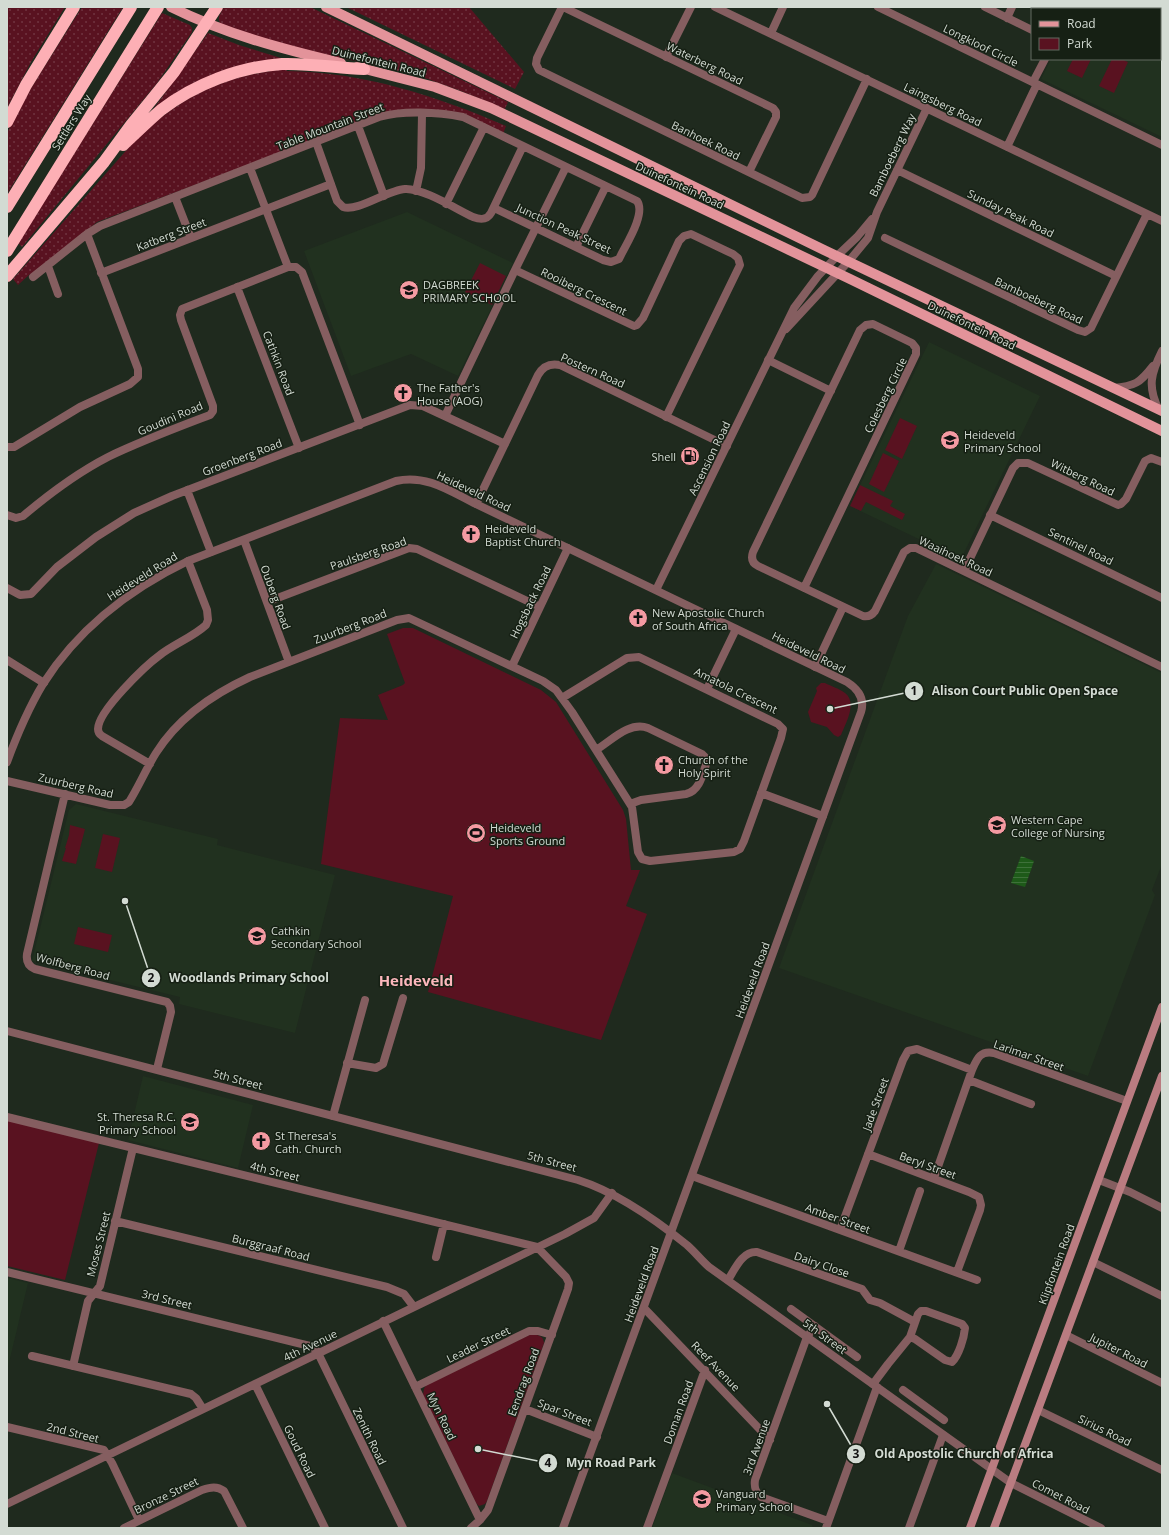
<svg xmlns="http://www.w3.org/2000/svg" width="1169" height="1535" font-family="'Open Sans',sans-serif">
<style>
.built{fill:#21311f}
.grass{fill:url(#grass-dots)}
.green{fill:#591220}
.water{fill:url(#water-rules)}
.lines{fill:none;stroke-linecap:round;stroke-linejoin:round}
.minor{stroke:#855e60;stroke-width:8}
.tertiary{stroke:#855e60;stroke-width:8}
.secondary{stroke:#ba7c81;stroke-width:8}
.primary{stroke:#e3939a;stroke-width:10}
.motorway{stroke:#fdafb5;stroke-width:12}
.labels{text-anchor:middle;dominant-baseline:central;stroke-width:3;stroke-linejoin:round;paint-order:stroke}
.street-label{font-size:11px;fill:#d3dbd3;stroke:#162014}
.poi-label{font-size:11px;fill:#d3dbd3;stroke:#162014;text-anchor:start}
.district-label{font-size:15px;font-weight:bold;fill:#fcb7bc;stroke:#162014}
.leader{fill:none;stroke:#d3dbd3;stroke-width:1.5}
.callout-dot{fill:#d3dbd3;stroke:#162014;stroke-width:1.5}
.mark-label{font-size:12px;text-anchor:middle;font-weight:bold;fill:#111}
.callout-label{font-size:12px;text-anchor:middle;font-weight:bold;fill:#d3dbd3;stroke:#162014;stroke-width:3;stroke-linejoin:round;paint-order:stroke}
</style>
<defs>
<pattern id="grass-dots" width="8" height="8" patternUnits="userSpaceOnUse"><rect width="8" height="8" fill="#591220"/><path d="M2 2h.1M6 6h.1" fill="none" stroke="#703440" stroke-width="1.8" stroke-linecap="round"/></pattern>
<pattern id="water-rules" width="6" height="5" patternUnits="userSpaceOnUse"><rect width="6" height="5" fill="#1e5a19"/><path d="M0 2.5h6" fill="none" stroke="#3e713a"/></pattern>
</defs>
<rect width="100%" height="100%" fill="#1f2a1e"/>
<path class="built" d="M1076 7H1162V137L1041 79 1051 59H1160V9H1075Z
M407 212 513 263 458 376 411 354 351 376 304 251Z
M929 342 1040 396 963 555 956 557 850 506Z
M936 564 1162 673V864L1152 890 1155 895 1088 1076 779 968 898 643 908 616Z
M76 804 218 839 217 845 335 875 295 1033 179 1004 180 997 32 961 69 810Z
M143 1076 253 1105 238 1168 128 1140Z
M7 1278 28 1283 7 1371Z
M672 1473 812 1525 813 1528H652Z"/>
<path class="grass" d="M7 7H65L31 62 7 108Z
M82 7H123L7 194V133L21 104Z
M224 7H310L508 102 505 109 461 91 425 78 387 68 290 47 273 42 221 24C216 18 221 13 224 7Z
M346 7H469L524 72 515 89Z
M162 13 190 25 192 28V32L157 83 22 247 18 243Z
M208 33 239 45 281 58V60L266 62 152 111Z
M286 69 287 71C363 72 437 96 506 126L503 134 462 114 372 118 97 222 32 276 30 274 18 285 13 279 131 145C177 98 221 76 286 69Z"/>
<path class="green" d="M1090 7H1162V42L1160 41V9H1094Z
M1073 59H1091L1082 78 1067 71Z
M1112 59H1121L1128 62 1114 93 1099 86Z
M480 263 506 276 492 305 465 292Z
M900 418 917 426 902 459 885 450Z
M883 453 899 461 884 492 869 484Z
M860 485 893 501 890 506 905 514 902 520 866 502 861 511 850 506Z
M403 628H413L541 690 556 702 623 810 626 819 631 870H640L626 906 647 914 601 1040 428 992 453 896 321 864 340 718 388 720 378 695 403 685 405 683 387 634Z
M821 683H825C831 686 840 689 845 693 858 703 845 724 841 735L838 737 834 735 827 727 811 722 808 712 817 691 816 688Z
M70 825 85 829 76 864 62 861 66 848H65L69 835Z
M103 834 120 838 112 872 95 868Z
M78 927 112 935 108 952 74 944Z
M7 1120 99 1143 65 1280 7 1266Z
M531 1334C538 1335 543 1335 544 1343L487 1501 485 1504 479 1506 476 1503 423 1395 424 1389 426 1385Z"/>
<path class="water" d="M1021 856 1034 861 1025 887 1011 883Z"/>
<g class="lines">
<path class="minor" d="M562 7 537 58 536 64 539 70 802 198 810 197 812 195 867 79
M563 7 773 108 776 112V117L749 172
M715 7 1162 221
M878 7 1162 145
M985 7 1032 30
M1007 18 1012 7
M771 33 783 7
M666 57 691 7
M1033 82 1045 59
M358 126 384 196
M316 142 337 201 343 207C358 212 387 190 405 189 423 188 456 209 473 217 481 220 487 220 491 213L523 146
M1007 147 1037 84
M250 168 288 267
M897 170 1116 276
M416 191 421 168 422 114
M175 197 191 238
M446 204 484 127
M885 238 1078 330 1085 332 1091 328 1147 214
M576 247 606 186
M837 256 857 237 872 219
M849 261 868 238 877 212 927 108
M48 266 58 294
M515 270 566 167
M101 273 331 184
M33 277 87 234 100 226 379 117C403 110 438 112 463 117L637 201C646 213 627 243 621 255L619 259 611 262 603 260 494 208
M237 287 299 448
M768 360 831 391
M1113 388C1135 386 1140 383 1153 366
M1159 410C1147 387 1151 373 1162 351
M445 416 515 270 634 326 637 325 643 318 679 241 684 236 691 234 733 254 738 258 740 265 666 417
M7 447H14L80 407 130 384 138 377V369L87 234
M187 490 211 552
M476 504 538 375C543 366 550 363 560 365L727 446
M7 515 16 518 23 516C49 494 77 473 108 457 141 441 176 428 210 415L213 411V406L181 320 180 315 182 309 288 267H296L302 272 360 425
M990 515 1162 598
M244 540 289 662
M964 571 1013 468 1018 463H1028L1118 505 1121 504 1126 499 1145 461 1151 458 1162 462
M7 588 20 595 31 594 57 567 96 537 134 513 172 496 410 405 423 406 505 444
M804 588 916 354V348L912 343 873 324 866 325 860 330 753 552C751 558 752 563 758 566L863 616C868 617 872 615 875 611L904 552 910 548H916L1162 667
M267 602 409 548 417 549 540 607
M7 660 44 683
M512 666 568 548
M815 667 843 607
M707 689 736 629
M596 750C611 741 629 721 648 728L702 754 705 757 707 761C703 773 700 791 686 794L641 800 630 804
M150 764 102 736C99 734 98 732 98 729 98 711 145 666 160 655 174 644 193 637 206 625L208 620 207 610 188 561
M7 781 110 805H124L129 802C139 786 146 769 156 753 178 718 213 694 250 677L397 620 409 618 543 681 556 690 572 712 632 807 638 852 642 859 650 861 734 852 740 849 744 841 781 738 783 729 778 724 639 657 627 658 562 698
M761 793 823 816
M65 794 27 954C26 961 28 966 35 969L167 1002 170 1006 171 1012 157 1069
M347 1063 376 1068 383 1064 403 998
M969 1080 1031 1104
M333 1116 365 1000
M7 1117 537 1247 566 1277 569 1283 568 1289 488 1510 480 1520 471 1528
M868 1154 969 1192 979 1197 981 1205 980 1210 957 1272
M692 1176 977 1280
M934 1178 972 1070C977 1059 980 1050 994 1053L1127 1101
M1099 1180 1130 1192 1162 1208
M115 1221 387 1287 404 1294 414 1307
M840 1230 903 1060 908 1051 917 1049 972 1070
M899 1251 920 1191
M436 1257 444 1224
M1093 1262 1162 1296
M7 1272 310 1346 315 1349 318 1353 403 1528
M728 1280C735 1269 742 1251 757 1252L862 1289 870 1300 880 1303 915 1322
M644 1308 770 1440
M791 1309 857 1357
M383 1321 480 1520
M815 1326 807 1337 755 1480C754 1487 755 1492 761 1497L828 1521
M1066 1335 1162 1383
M32 1356 191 1394 196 1398 203 1409
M73 1366 88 1301 100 1286 133 1148
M255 1384 325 1528
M873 1384 888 1364 910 1337 918 1314 921 1311H926L962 1324 965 1328C964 1338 959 1355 952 1362L945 1360 915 1339 910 1337
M415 1387 529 1331H538L552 1335
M903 1390 944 1420
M525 1409 597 1437
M1038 1410 1162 1470
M7 1427 104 1450 112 1463 139 1520
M1011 1483 1101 1528
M7 1504 565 1234 594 1218 612 1193
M124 1528 202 1490C211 1487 217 1486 224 1491L243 1528
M647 1528 705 1370
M826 1528 877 1387
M909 1528 943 1435"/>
<path class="tertiary" d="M786 329 849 261
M656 590 794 308 818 276 837 256
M7 762C17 735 28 709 43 684 78 629 130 589 188 561L396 481C426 474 450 491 476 504L847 682C858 689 865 699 861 712L563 1528
M7 1031 578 1180C616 1192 656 1220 687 1245 695 1252 701 1260 709 1267L1011 1483"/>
<path class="secondary" d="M970 1528 1162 1007
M994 1528 1162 1076"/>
<path class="primary" d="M171 7C225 34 282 49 341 63
M326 7 824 250 1162 411
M357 67 435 87 491 108 850 279 1162 431"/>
<path class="motorway" d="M7 122 26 85 74 7
M123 145C136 133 148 121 161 110 195 84 239 67 282 64 309 63 337 68 364 69
M7 207 131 7
M7 251 158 7
M7 276 104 162 131 125 153 98 174 72 217 7"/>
</g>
<defs>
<symbol id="school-disc" viewBox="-11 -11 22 22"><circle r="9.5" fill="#f49aa2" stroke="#162014"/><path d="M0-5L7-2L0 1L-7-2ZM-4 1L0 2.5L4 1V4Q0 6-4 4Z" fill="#111"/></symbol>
<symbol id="church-disc" viewBox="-11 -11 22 22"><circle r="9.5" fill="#f49aa2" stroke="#162014"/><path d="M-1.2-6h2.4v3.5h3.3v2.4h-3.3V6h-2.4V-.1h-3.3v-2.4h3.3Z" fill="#111"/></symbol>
<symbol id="fuel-disc" viewBox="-11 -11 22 22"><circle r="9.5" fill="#f49aa2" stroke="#162014"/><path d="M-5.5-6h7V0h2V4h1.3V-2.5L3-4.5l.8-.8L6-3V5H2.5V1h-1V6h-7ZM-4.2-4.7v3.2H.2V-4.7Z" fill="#111"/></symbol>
<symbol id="university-disc" viewBox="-11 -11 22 22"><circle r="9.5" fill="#f49aa2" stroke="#162014"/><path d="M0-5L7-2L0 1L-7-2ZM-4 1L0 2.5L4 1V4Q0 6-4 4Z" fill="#111"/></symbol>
<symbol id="stadium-disc" viewBox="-11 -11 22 22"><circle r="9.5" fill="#f49aa2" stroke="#162014"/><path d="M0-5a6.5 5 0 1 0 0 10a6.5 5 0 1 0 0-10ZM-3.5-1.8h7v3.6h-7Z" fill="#111"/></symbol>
</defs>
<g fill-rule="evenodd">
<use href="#school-disc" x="398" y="279" width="22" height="22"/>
<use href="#church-disc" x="392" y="382" width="22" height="22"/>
<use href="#school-disc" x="939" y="429" width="22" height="22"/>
<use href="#fuel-disc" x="679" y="445" width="22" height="22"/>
<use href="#church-disc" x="460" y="523" width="22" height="22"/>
<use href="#church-disc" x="627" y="607" width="22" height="22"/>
<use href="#church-disc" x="653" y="754" width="22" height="22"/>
<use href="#university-disc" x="986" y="814" width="22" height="22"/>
<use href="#stadium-disc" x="465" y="822" width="22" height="22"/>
<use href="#school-disc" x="246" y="925" width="22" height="22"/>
<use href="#school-disc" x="179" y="1111" width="22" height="22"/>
<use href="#church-disc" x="250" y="1130" width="22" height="22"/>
<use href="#school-disc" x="691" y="1488" width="22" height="22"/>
</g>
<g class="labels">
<g class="street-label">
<text transform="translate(981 45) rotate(26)">Longkloof Circle</text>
<text transform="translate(379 61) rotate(14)">Duinefontein Road</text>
<text transform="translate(705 63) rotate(26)">Waterberg Road</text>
<text transform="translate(943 104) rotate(26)">Laingsberg Road</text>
<text transform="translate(71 122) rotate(-58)">Settlers Way</text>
<text transform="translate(330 126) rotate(-21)">Table Mountain Street</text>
<text transform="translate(706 140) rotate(26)">Banhoek Road</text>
<text transform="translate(892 155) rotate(-64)">Bamboeberg Way</text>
<text transform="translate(680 185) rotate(25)">Duinefontein Road</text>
<text transform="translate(1011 213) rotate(26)">Sunday Peak Road</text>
<text transform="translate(564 228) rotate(25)">Junction Peak Street</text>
<text transform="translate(171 234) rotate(-21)">Katberg Street</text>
<text transform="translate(584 291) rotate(26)">Rooiberg Crescent</text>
<text transform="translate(1039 300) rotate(25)">Bamboeberg Road</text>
<text transform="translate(972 325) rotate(26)">Duinefontein Road</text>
<text transform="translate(279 363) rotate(69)">Cathkin Road</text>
<text transform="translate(593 370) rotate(24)">Postern Road</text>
<text transform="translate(885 395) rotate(-64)">Colesberg Circle</text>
<text transform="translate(170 418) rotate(-23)">Goudini Road</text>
<text transform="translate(242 457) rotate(-21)">Groenberg Road</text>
<text transform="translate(709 458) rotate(-64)">Ascension Road</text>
<text transform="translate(1083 477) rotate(26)">Witberg Road</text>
<text transform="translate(474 491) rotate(25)">Heideveld Road</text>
<text transform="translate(1081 546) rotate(26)">Sentinel Road</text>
<text transform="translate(368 553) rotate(-19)">Paulsberg Road</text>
<text transform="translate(956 556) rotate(25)">Waaihoek Road</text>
<text transform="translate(142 576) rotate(-32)">Heideveld Road</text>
<text transform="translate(276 597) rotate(70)">Ouberg Road</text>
<text transform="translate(530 602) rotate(-64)">Hogsback Road</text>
<text transform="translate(350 626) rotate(-21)">Zuurberg Road</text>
<text transform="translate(809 652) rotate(26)">Heideveld Road</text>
<text transform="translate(736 690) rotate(26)">Amatola Crescent</text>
<text transform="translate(76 785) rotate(13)">Zuurberg Road</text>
<text transform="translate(73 966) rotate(15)">Wolfberg Road</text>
<text transform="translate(752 980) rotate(-70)">Heideveld Road</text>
<text transform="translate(1029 1055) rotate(19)">Larimar Street</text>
<text transform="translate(238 1079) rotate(15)">5th Street</text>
<text transform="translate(875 1104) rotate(-70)">Jade Street</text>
<text transform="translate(552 1161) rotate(15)">5th Street</text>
<text transform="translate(928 1165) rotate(20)">Beryl Street</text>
<text transform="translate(275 1171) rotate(14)">4th Street</text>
<text transform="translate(838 1218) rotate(20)">Amber Street</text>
<text transform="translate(98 1244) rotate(-76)">Moses Street</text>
<text transform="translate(271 1247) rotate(14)">Burggraaf Road</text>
<text transform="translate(822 1264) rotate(19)">Dairy Close</text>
<text transform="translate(1056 1264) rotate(-70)">Klipfontein Road</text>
<text transform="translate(641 1284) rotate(-70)">Heideveld Road</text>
<text transform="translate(167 1299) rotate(14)">3rd Street</text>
<text transform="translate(825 1336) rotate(36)">5th Street</text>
<text transform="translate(478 1344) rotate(-26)">Leader Street</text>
<text transform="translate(310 1345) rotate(-26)">4th Avenue</text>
<text transform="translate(1119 1350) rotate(27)">Jupiter Road</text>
<text transform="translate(716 1366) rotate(46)">Reef Avenue</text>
<text transform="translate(523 1382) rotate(-70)">Eendrag Road</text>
<text transform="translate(565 1412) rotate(21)">Spar Street</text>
<text transform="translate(678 1412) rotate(-70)">Doman Road</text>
<text transform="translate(442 1416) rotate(64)">Myn Road</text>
<text transform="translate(1105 1430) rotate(26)">Sirius Road</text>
<text transform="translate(73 1432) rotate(14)">2nd Street</text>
<text transform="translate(370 1436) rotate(64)">Zenith Road</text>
<text transform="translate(756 1447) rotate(-70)">3rd Avenue</text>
<text transform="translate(300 1451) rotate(64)">Goud Road</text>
<text transform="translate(166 1495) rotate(-26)">Bronze Street</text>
<text transform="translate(1061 1496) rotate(27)">Comet Road</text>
</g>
<g class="poi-label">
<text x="423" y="284">DAGBREEK<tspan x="423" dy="13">PRIMARY SCHOOL</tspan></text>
<text x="417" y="387">The Father's<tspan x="417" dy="13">House (AOG)</tspan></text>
<text x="964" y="434">Heideveld<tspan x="964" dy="13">Primary School</tspan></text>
<text x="676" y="456" text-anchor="end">Shell</text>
<text x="485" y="528">Heideveld<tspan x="485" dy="13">Baptist Church</tspan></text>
<text x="652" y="612">New Apostolic Church<tspan x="652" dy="13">of South Africa</tspan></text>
<text x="678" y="759">Church of the<tspan x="678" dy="13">Holy Spirit</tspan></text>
<text x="1011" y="819">Western Cape<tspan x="1011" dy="13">College of Nursing</tspan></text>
<text x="490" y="827">Heideveld<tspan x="490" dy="13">Sports Ground</tspan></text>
<text x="271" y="930">Cathkin<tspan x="271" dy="13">Secondary School</tspan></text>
<text x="176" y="1116" text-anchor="end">St. Theresa R.C.<tspan x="176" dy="13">Primary School</tspan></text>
<text x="275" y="1135">St Theresa's<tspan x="275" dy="13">Cath. Church</tspan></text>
<text x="716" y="1493">Vanguard<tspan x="716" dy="13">Primary School</tspan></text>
</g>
<g class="district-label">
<text x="416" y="980">Heideveld</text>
</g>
</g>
<path class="leader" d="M830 709L914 691M125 901L151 978M827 1404L856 1454M478 1449L548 1463"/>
<g class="callout-dot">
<circle cx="830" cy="709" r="4"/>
<circle cx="125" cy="901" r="4"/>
<circle cx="827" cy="1404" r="4"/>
<circle cx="478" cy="1449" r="4"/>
<circle cx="914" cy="691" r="10"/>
<circle cx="151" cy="978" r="10"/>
<circle cx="856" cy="1454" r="10"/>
<circle cx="548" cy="1463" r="10"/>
</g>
<g class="mark-label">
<text x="914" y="695">1</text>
<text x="151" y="982">2</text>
<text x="856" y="1458">3</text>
<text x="548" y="1467">4</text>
</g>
<g class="callout-label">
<text x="1025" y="695">Alison Court Public Open Space</text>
<text x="249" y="982">Woodlands Primary School</text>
<text x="964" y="1458">Old Apostolic Church of Africa</text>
<text x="611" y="1467">Myn Road Park</text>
</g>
<rect width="1169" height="1535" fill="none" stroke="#d3dbd3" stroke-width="16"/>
<rect x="1031" y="8" width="130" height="52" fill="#162014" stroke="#626b60"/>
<rect x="1039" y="21" width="20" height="6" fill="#e3939a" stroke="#626b60"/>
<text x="1067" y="28" font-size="12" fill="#d3dbd3">Road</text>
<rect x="1039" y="38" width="20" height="12" fill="#591220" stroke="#626b60"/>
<text x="1067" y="48" font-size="12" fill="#d3dbd3">Park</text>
</svg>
